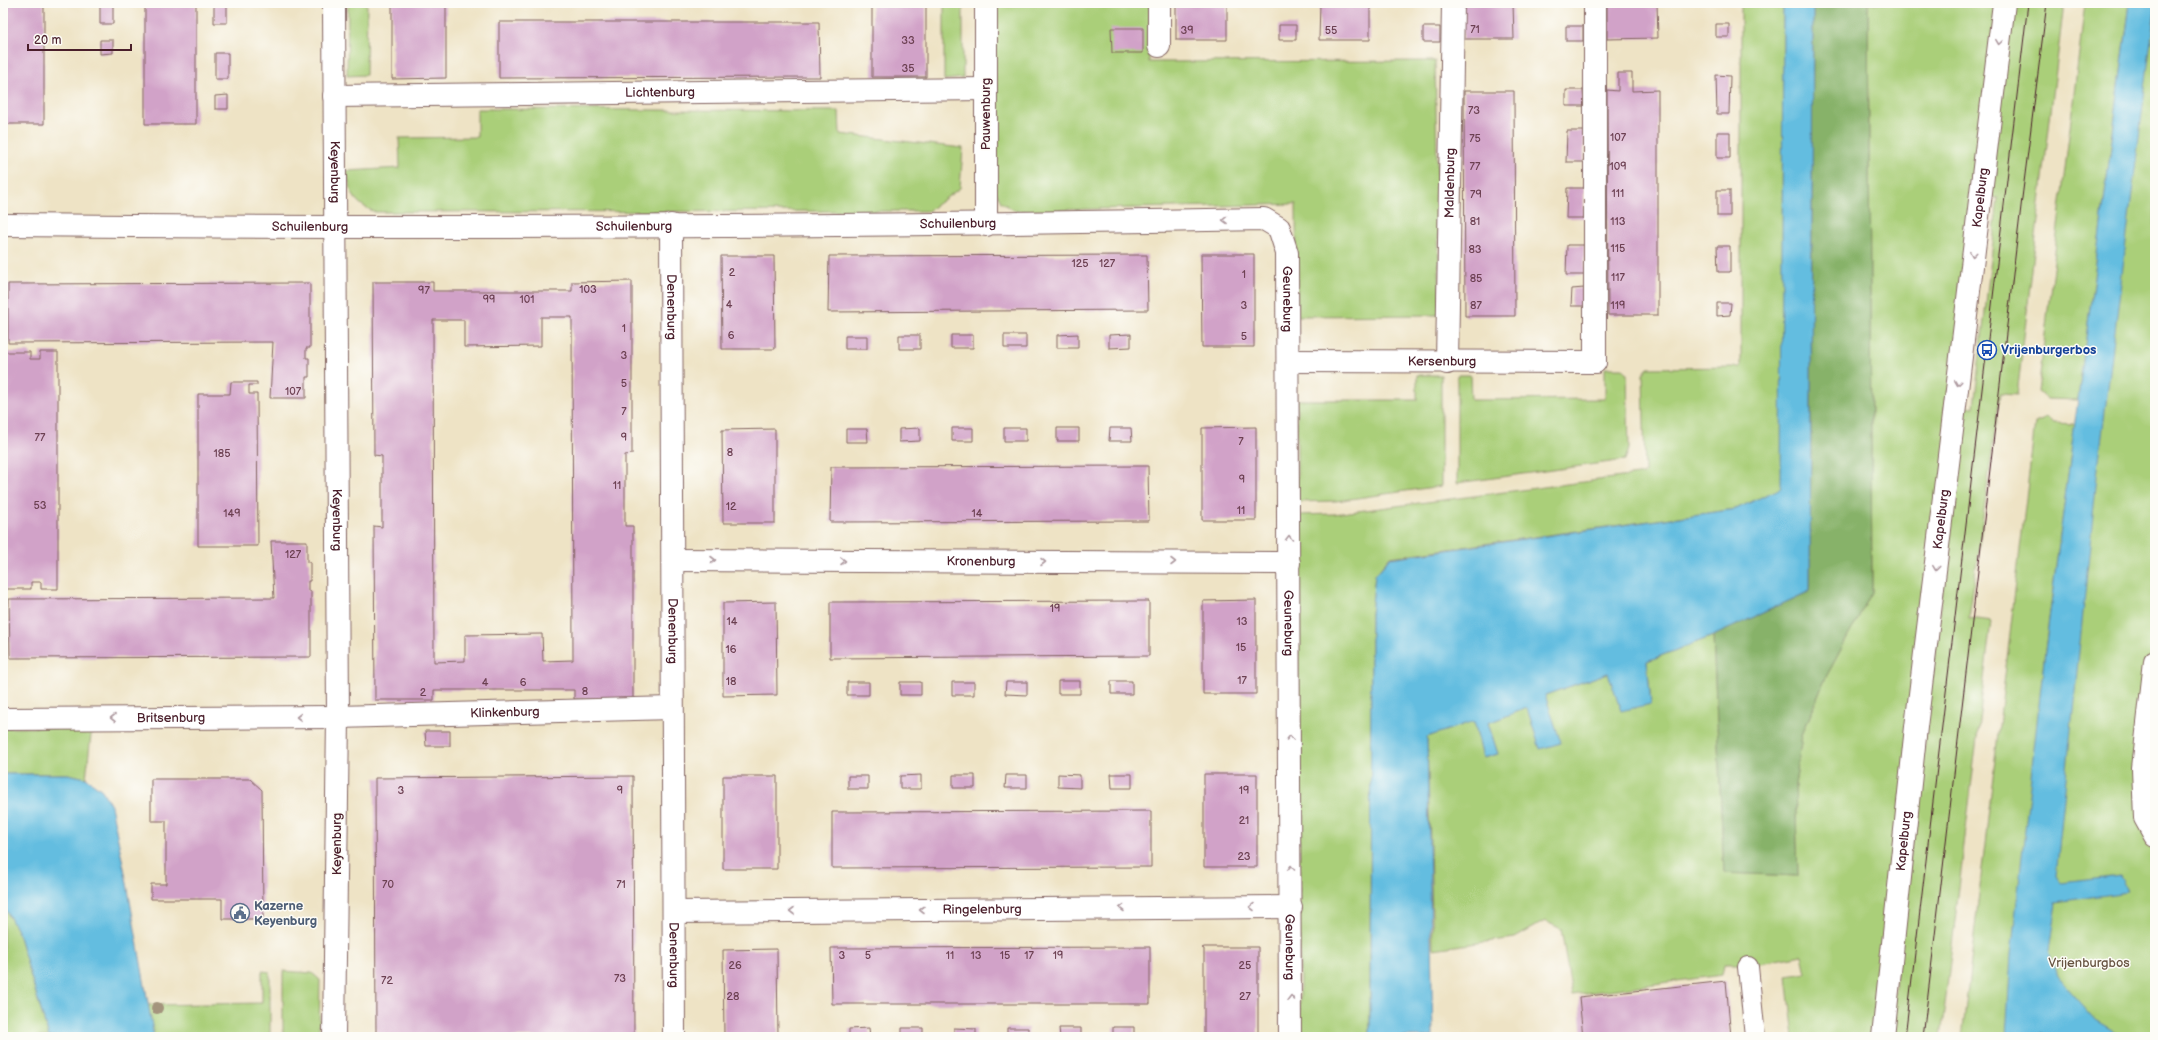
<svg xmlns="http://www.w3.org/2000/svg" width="2158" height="1040" font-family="'Balsamiq Sans',sans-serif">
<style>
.green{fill:#aacf79;stroke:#7a7752}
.forest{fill:#87b269;stroke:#68684a}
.water{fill:#63bde0;stroke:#566e86}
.building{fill:#d1a2c8;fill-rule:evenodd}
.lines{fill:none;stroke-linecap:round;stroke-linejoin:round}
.service-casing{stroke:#836461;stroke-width:22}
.pedestrian-casing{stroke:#836461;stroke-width:24}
.minor-casing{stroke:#836461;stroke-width:24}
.service{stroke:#fff;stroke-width:20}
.pedestrian{stroke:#fff;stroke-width:22}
.minor{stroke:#fff;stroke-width:22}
.tram{stroke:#4a1f2b;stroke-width:1}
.tree{fill:#a4947d}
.oneway{stroke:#ae9aa0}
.labels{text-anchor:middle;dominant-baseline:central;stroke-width:3;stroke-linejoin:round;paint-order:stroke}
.number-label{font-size:11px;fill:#6c4052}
.street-label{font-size:13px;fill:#4a1f2b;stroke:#fdfcf7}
.transit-label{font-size:13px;font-weight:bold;fill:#164399;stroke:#fdfcf7;text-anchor:start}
.service-label{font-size:13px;font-weight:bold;fill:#4e5e75;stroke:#fdfcf7;text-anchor:start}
.park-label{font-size:13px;fill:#675442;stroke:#fdfcf7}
</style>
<rect width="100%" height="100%" fill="#fdfcf7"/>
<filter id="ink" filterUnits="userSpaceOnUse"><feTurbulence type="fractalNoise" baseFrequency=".025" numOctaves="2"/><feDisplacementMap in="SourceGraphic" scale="8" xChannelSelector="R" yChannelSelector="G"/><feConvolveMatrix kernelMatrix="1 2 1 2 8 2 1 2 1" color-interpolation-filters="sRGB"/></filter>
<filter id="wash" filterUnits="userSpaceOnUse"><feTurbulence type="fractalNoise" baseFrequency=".012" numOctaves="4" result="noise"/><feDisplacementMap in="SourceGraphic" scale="16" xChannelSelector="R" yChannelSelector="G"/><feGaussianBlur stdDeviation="0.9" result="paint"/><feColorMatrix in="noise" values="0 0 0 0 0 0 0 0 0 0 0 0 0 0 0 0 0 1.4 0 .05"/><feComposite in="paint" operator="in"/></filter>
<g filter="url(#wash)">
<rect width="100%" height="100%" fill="#eee3c5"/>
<path class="green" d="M348 3H367L366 75 347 76Z
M944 3H963V78L944 80Z
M992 3H1150L1149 62 1435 61 1440 315 1297 316 1296 204 1015 211 1001 202 994 188Z
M1741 3H1783L1782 488 1736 509 1390 557 1375 575 1371 614 1370 1037H1300L1298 515 1334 514 1645 474 1643 374 1648 368 1741 367Z
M1868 3H1998L1877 1037H1794L1787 976 1806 973 1802 955 1755 964H1724L1722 975 1572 995 1561 929 1545 921 1515 938 1433 949 1427 737 1474 720 1483 758 1498 754 1488 723 1527 708 1540 748 1560 743 1545 695 1608 673 1651 704 1647 661 1713 636 1724 873 1798 876 1795 785 1802 735 1826 677 1872 592Z
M2011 3H2064L2017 395 2000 394 1969 618 1991 621 1941 1037H1889L1964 406 1974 407 1998 198 1988 197Z
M2085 3H2130L2078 400 2046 399 2038 392Z
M2155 3V1037H2035L2042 1032 2035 869Z
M477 109 839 111 840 134 963 148 960 188 928 211 375 212C353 203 350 193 347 171L400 168 399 138 477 137Z
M1605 368H1623L1627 374 1629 449 1625 460 1457 483V375H1470L1471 400 1605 399Z
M1417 375H1441V486L1336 501 1297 502V400H1417Z
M2047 418 2054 423 2075 424 2046 642 2006 1037H1962L2035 423Z
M92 727 86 778 68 774H3V728Z
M3 904 18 933 49 1037H3Z
M262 971 270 972V1037H154L148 1005 262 1003Z
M283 971 312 973 320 980 319 1037H283Z"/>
<path class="forest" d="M1813 3H1868L1872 592 1826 677 1802 735 1795 785 1798 876 1724 873 1713 636 1810 591Z"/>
<path class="water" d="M1783 3H1813L1810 591 1713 636 1647 661 1651 704 1621 711 1608 673 1545 695 1561 743 1540 749 1527 708 1488 723 1498 754 1483 758 1474 721 1427 737 1433 1037H1370L1371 614 1375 575 1390 558 1736 509 1781 488Z
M2130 3H2155V8L2097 476 2056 876 2061 883 2120 876 2128 892 2056 902 2049 951 2057 976 2096 1020 2125 1037H2053L2042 1032 2035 1037H2006L2011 954 2046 642Z
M3 774H68L86 778 102 790 111 806 126 878 154 1037H49L18 933 3 904Z"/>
<g id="blocks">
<path class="building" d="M3 3H44V124H3Z
M100 3H113V24H100Z
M145 3H196V124H145Z
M214 3H227V23H214Z
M392 3H446V78L392 79Z
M872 3H926V77H872Z
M1176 3H1227V40H1176Z
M1320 3H1370V40H1319Z
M1463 3H1513L1514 39H1463Z
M1607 3H1657L1658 38 1607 39Z
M499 22H819L820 77 499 78Z
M1716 24H1729V37H1716Z
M1279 25H1296V40H1279Z
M1566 26H1583V41H1566Z
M1423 27H1440V42H1423Z
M1111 28H1143V53H1112Z
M100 40H113V53L100 54Z
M215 53H228V79H215Z
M1618 73H1632V91L1658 90V315H1608L1607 90 1618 91Z
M1716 75 1730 76 1729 114H1717Z
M1566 90H1583L1584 106H1566Z
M1464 91H1514L1515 316H1465Z
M228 95V109H215V96Z
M1567 131H1584V162H1566Z
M1717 132H1730V158H1717Z
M1567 188H1584V218H1566Z
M1717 190H1730V216H1717Z
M1567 245H1584V275H1566Z
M1717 246H1730V272H1718Z
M1201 254H1254V347H1202Z
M1147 255 1148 310 828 312 829 256Z
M721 256H774L775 349H722Z
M632 281V454L625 455V526H633V699H574V690H434V700H375L374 526 382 527V456L374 455 373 282H433V291H572V282ZM541 317H572L573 660 543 661 542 634 465 635V661L434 662 433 320H464V347L541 346Z
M310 283V348H306V358H309V377H306V398H270L273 342 8 343V284Z
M1584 288V306H1571L1572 289Z
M1717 303H1731L1730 315 1717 316Z
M1078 334V348H1057V335Z
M1131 334V347L1109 348V335Z
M899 335H920V349H899Z
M951 335H973V348H951Z
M1004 335H1026V348H1004Z
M845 336H867V349H845Z
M3 352H30V359H40V352H58V589H41V582H31V589H3Z
M231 382H257V385H249V394H257L258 546H198V394H230Z
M1256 427V520H1202V428Z
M920 428V441L899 442V429Z
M952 428H973V441H952Z
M1004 428H1026V441H1004Z
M1057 428H1079V441H1057Z
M1110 428H1131L1132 441H1109Z
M775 429V523H723L722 430Z
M846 429H867L868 442H846Z
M1148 466 1149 521 830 522V520L831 467Z
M271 541H307V562H310V581H308V591H311V657L10 658 9 599 274 598Z
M1256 600V694H1203V601Z
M1149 601V656L830 658V602Z
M776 602 777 695 723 696V603Z
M1058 681H1080V694H1058Z
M1111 681H1132V694H1111Z
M847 682H869V695H847Z
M900 682H921V695H900Z
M952 682H974V695H952Z
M1006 682H1027V695L1005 694Z
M425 731H450V746H426Z
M1058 774 1080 775V788L1058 787Z
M1111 774H1132V788H1112Z
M1204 774H1257V867H1204Z
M921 775V789H900V776Z
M953 775H975V788H953Z
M1006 775H1027V788H1005Z
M633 776 634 1037H376L375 778Z
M723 776H777V869H723Z
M848 776H868V789H848Z
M151 779H250L262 790 263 919H222V899H151V884H166V821H151Z
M1151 811V867L832 868V812Z
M1150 947V1004H832L831 948Z
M1204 947H1258V1037H1204V949L1202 948Z
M777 949 778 1037H724L723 950Z
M1726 981 1731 1037H1583L1579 997Z
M1113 1027H1134V1037H1113Z
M869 1028 870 1037H849V1029Z
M902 1028H923V1037H902Z
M954 1028 976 1029V1037H954Z
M1007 1028H1028V1037H1007Z
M1059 1028H1081V1037H1060Z"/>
</g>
</g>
<g filter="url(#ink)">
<use href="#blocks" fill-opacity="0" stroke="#836461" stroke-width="1"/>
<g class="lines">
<defs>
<path id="service" d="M1748 967 1755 1037"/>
<g id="pedestrian">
<path d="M1159 3V46"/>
<path d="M1595 3V362"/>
<path id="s1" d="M1447 363 1453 3"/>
<path id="s2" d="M338 717 672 708"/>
</g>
<g id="minor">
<path id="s3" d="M334 3 338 717 334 1037"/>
<path d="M986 3V225"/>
<path id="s4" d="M334 96 986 89"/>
<path id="s5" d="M3 225C423 229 844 227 1264 219L1279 228 1287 253 1290 1037"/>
<path id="s6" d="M671 225 674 1037"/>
<path id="s7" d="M1288 361 1595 362"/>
<path id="s8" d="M674 560 1289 563"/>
<path d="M2155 661 2143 768 2145 818 2155 836"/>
<path id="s9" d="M3 719 338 717"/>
<path id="s10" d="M674 912 1291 907"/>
<path id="s11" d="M1883 1037 1916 727 2004 3"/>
</g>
</defs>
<use href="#service" class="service-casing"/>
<use href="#pedestrian" class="pedestrian-casing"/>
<use href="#minor" class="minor-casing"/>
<use href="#service" class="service"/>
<use href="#pedestrian" class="pedestrian"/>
<use href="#minor" class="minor"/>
<path class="tram" d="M1905 1037 2028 3
M1923 1037 2022 198 2047 3"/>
</g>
<circle class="tree" cx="157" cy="1008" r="6"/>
<defs><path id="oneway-chevron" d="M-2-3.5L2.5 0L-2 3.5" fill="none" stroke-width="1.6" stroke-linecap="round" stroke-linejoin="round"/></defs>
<g class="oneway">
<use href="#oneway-chevron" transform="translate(1999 42) rotate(97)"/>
<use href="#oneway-chevron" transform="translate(1225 220) rotate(179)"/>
<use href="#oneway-chevron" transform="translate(1973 254) rotate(97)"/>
<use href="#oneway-chevron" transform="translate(1958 383) rotate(97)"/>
<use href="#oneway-chevron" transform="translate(1289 538) rotate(-90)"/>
<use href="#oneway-chevron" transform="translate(713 560)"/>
<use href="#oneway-chevron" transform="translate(843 561)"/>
<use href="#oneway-chevron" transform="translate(1043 562)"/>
<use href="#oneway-chevron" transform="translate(1173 562)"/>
<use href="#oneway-chevron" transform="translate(1936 568) rotate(97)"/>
<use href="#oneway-chevron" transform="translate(299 717) rotate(180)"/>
<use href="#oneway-chevron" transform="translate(113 718) rotate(180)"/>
<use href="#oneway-chevron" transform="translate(1290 738) rotate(-90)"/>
<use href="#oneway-chevron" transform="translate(1291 868) rotate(-90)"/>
<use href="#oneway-chevron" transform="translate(1252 907) rotate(180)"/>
<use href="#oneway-chevron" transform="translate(1122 908) rotate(180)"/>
<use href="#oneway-chevron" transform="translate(922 910) rotate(180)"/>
<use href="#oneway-chevron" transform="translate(792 911) rotate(180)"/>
<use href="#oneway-chevron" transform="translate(1291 998) rotate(-90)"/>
</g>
</g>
<defs>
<symbol id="bus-ring" viewBox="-11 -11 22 22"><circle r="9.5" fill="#fdfcf7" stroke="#1a4fb4" stroke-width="1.5"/><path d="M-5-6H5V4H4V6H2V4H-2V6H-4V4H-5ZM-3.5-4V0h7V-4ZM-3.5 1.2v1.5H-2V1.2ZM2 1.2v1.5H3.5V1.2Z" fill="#1a4fb4"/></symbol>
<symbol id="civic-ring" viewBox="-11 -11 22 22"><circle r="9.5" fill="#fdfcf7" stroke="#5c6f8a" stroke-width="1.5"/><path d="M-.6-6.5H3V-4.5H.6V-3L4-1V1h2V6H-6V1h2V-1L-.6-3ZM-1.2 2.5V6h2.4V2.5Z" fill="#5c6f8a"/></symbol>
</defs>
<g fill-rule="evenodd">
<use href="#bus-ring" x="1976" y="339" width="22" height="22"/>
<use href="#civic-ring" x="229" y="902" width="22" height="22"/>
</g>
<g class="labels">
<g class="number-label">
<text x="1475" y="29">71</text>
<text x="1187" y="30">39</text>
<text x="1331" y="30">55</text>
<text x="908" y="40">33</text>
<text x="908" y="68">35</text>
<text x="1474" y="110">73</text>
<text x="1618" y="137">107</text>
<text x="1475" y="138">75</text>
<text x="1475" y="166">77</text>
<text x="1618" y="166">109</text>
<text x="1618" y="193">111</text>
<text x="1476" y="194">79</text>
<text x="1475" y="221">81</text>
<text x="1618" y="221">113</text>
<text x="1618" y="248">115</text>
<text x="1475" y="249">83</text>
<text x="1080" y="263">125</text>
<text x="1107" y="263">127</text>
<text x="732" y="272">2</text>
<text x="1244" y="274">1</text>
<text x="1618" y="277">117</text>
<text x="1476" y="278">85</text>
<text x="588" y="289">103</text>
<text x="424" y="290">97</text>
<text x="489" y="299">99</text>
<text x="527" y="299">101</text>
<text x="729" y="304">4</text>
<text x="1244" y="305">3</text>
<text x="1476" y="305">87</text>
<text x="1618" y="305">119</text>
<text x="624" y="328">1</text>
<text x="731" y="335">6</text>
<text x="1244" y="336">5</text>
<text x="624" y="355">3</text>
<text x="624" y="383">5</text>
<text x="293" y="391">107</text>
<text x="624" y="411">7</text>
<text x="40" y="437">77</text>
<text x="624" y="437">9</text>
<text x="1241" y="441">7</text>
<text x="730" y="452">8</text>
<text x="222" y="453">185</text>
<text x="1242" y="479">9</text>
<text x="617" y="485">11</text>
<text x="40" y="505">53</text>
<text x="731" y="506">12</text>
<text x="1241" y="510">11</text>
<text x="232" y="513">149</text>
<text x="977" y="513">14</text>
<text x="293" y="554">127</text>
<text x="1055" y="608">19</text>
<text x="732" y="621">14</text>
<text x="1242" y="621">13</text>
<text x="1241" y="647">15</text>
<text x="731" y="649">16</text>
<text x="1242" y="680">17</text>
<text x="731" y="681">18</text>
<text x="485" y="682">4</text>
<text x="523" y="682">6</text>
<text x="585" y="691">8</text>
<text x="423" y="692">2</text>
<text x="401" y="790">3</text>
<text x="620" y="790">9</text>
<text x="1244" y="790">19</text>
<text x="1244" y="820">21</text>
<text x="1244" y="856">23</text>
<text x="388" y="884">70</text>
<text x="621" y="884">71</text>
<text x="842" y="955">3</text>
<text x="868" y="955">5</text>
<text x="950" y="955">11</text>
<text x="976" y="955">13</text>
<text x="1005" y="955">15</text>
<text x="1029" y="955">17</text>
<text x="1058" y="955">19</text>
<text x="735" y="965">26</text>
<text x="1245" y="965">25</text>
<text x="620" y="978">73</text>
<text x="387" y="980">72</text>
<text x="733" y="996">28</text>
<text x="1245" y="996">27</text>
</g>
<g class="street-label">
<text stroke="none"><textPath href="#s4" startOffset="326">Lichtenburg</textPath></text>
<text transform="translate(986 114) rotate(-90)">Pauwenburg</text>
<text stroke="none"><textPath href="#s3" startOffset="169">Keyenburg</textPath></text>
<text stroke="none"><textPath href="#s1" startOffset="180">Maldenburg</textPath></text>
<text stroke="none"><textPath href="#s11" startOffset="845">Kapelburg</textPath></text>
<text stroke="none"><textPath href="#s5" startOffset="955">Schuilenburg</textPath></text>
<text stroke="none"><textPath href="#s5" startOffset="631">Schuilenburg</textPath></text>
<text stroke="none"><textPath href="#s5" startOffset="307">Schuilenburg</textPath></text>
<text stroke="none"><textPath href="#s5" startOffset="1351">Geuneburg</textPath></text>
<text stroke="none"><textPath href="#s6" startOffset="82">Denenburg</textPath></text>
<text stroke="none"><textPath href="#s7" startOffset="154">Kersenburg</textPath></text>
<text stroke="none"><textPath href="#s3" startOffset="517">Keyenburg</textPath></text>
<text stroke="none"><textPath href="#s11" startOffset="521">Kapelburg</textPath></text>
<text stroke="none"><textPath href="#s8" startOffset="307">Kronenburg</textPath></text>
<text stroke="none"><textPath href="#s5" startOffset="1675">Geuneburg</textPath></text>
<text stroke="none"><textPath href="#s6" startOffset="406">Denenburg</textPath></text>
<text stroke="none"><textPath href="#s2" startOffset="167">Klinkenburg</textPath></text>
<text stroke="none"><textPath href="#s9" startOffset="168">Britsenburg</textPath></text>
<text stroke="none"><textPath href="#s11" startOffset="197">Kapelburg</textPath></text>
<text transform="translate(337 844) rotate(-90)">Keyenburg</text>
<text stroke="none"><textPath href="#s10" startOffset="308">Ringelenburg</textPath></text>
<text stroke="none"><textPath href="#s5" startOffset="1999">Geuneburg</textPath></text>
<text stroke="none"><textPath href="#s6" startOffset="730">Denenburg</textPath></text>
</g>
<g class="transit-label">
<text x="2001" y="350">Vrijenburgerbos</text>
</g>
<g class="service-label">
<text x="254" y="906">Kazerne<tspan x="254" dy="15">Keyenburg</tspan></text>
</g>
<g class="park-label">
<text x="2089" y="963">Vrijenburgbos</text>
</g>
</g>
<rect width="2158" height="1040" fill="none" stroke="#fdfcf7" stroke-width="16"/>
<path d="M28 44v6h103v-6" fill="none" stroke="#4a1f2b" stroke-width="2"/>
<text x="34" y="44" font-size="12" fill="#4a1f2b" stroke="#fdfcf7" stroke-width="3" paint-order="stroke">20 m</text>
</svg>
